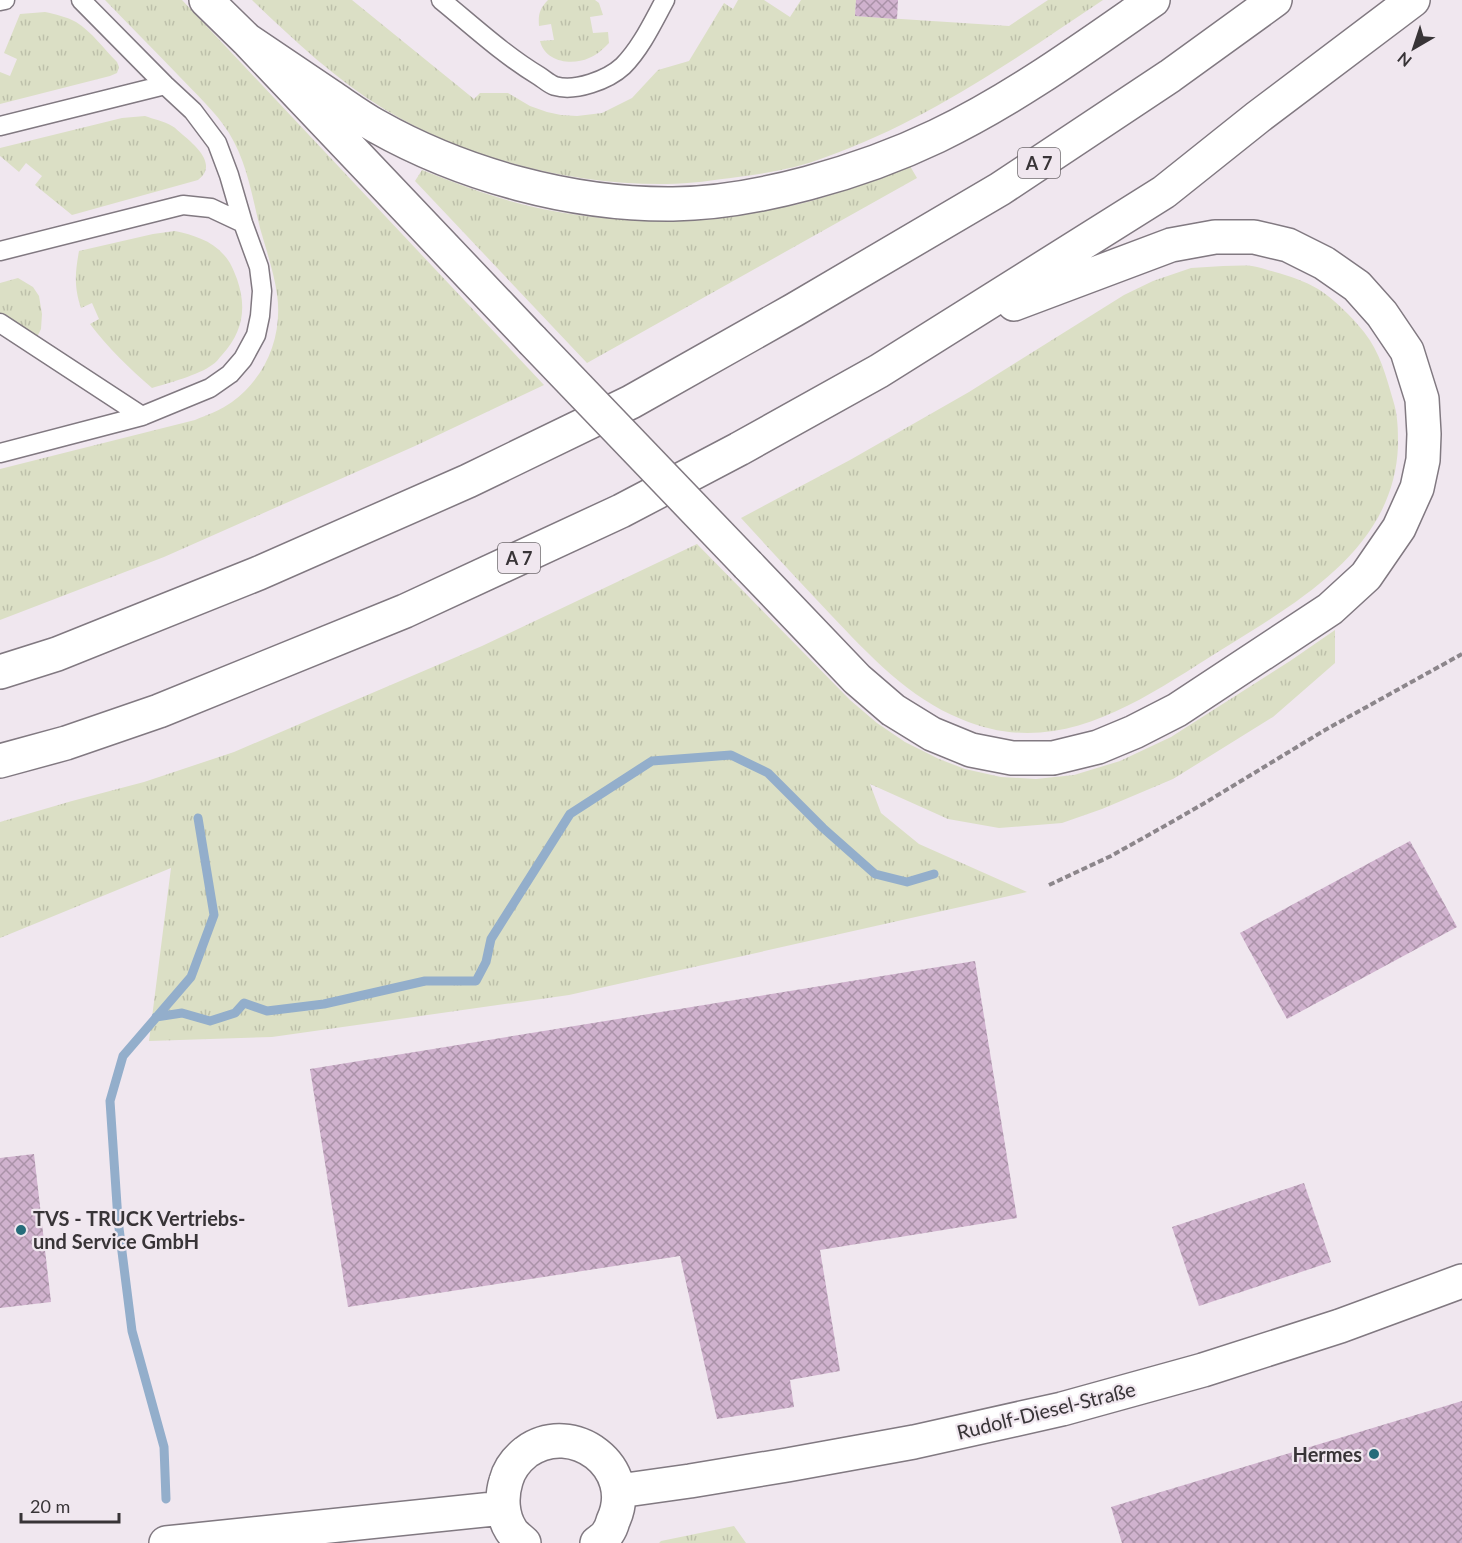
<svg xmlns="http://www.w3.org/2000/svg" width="1462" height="1543" font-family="Lato,sans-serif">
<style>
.grass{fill:url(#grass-tufts)}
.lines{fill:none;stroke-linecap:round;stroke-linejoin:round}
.stream{stroke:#93aecb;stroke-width:9}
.building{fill:url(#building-cross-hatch)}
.lane-casing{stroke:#817981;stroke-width:21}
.street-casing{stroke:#817981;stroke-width:36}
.highway-casing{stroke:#817981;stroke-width:36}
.path{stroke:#8c868b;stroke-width:4;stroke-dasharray:6 3;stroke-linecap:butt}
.lane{stroke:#fff;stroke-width:18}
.street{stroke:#fff;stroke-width:33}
.highway{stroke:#fff;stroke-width:33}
.highway-bridge-casing{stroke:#817981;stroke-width:36;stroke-linecap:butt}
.highway-bridge{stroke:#fff;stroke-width:33}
.poi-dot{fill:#256c7a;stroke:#f0e7ef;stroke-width:2}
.labels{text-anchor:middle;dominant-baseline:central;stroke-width:4.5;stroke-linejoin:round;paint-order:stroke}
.shield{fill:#f0e7ef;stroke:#6f6a6e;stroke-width:1.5}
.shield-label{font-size:18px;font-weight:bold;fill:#383437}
.poi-label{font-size:20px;font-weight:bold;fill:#383437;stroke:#f0e7ef;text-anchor:start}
.street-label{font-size:20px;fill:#383437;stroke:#f0e7ef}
</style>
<defs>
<pattern id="grass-tufts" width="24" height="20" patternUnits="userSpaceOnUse" patternTransform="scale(1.5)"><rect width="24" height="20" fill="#dbdfc5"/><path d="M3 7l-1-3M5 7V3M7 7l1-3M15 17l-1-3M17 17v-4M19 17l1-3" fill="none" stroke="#bdc0aa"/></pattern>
<pattern id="building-cross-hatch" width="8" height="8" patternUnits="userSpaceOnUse" patternTransform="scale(1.5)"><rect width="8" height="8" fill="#d0b2ce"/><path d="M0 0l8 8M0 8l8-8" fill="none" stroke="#aa92a8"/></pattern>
</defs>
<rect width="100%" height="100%" fill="#f0e7ef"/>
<path class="grass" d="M105 0H182L544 385 415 446 164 557 0 620V469L195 420C207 415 221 410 232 402 266 377 283 336 277 294 274 273 266 249 260 228 252 196 247 162 229 133 216 112 195 93 178 75 154 50 129 25 105 0Z
M252 0H352L474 99 480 93H508L530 106 547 112 561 115 577 116 602 113 632 98 658 70 689 61 724 3 733 9 738 0H764L790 17 801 0H856L855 16 1009 26 1048 0H1103C1015 59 927 121 826 157 798 168 768 173 738 177 714 180 690 184 667 184 570 185 467 159 384 109 335 79 293 39 252 0Z
M548 0H595L599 3 603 15 590 17 593 33 608 32 609 43C603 49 597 55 589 58 572 66 545 62 540 41L554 40 551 24 539 26C538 14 540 8 548 0Z
M45 12C55 14 67 17 76 22 92 32 104 49 117 62L119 67 117 73 110 76 0 104V72L10 76 17 59 4 53 20 14Z
M145 116C153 119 164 121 172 126 176 128 179 132 183 135 196 146 218 165 198 180L72 215 35 185 42 176 26 163 19 172 0 156V148L122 118Z
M910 166 917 178 587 363 415 181 422 170C448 180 473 190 500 198 581 223 669 225 753 212 772 209 792 206 811 201 845 191 878 179 910 166Z
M175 231C193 235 211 240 224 255 230 261 234 271 237 279 247 308 243 332 222 355 219 358 216 363 212 365 199 375 168 383 152 388 129 368 108 348 90 324L99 319 92 303 81 308C74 287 75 273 79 251L153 234Z
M1223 266C1233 266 1243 265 1252 266 1260 267 1267 270 1275 272 1289 276 1305 281 1318 289 1335 300 1351 316 1364 332 1380 352 1386 376 1393 400 1398 415 1398 430 1398 446 1394 549 1299 601 1221 650 1141 700 1059 761 961 719 909 698 869 655 831 615 801 583 771 551 741 518L850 460 969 392 1124 295 1153 281 1191 268Z
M18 278 33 287 39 296 42 314 41 329 35 341 0 320V283Z
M697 544 850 700 877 723 905 742 939 759 965 769 1001 777 1036 779 1074 775 1120 761 1171 737 1290 661 1335 630V663L1273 717 1173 779 1102 809 1062 823 999 828 948 819 870 784 881 813 919 844 1027 892 569 995 272 1037 149 1041 171 868 0 938V822L72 801 144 782 234 752 482 646Z
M734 1526 746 1543H659L661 1541Z"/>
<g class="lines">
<path class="stream" d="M156 1017 182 1013 210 1021 235 1013 244 1003 267 1011 324 1004 425 981H476L486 962 491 939 570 814 652 761 731 755 768 773 823 828 875 874 907 882 934 874
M166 1499 164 1447 132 1331 118 1220 110 1101 123 1056 191 977 214 915 198 818"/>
</g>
<path class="building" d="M856 0H898L897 19 855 16Z
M1410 841 1457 927 1287 1019 1240 933Z
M975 961 1017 1218 820 1250 840 1371 790 1380 794 1407 717 1419 680 1256 348 1307 310 1069Z
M34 1154 51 1302 0 1308V1158Z
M1304 1183 1331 1262 1199 1306 1172 1227Z
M1462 1401V1543H1122L1111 1507Z"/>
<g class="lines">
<defs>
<path id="lane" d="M441 0C473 26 504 55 539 76 544 79 549 84 555 86 575 92 608 80 623 66 641 48 653 22 665 0
M0 1 5 0
M0 126 165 85
M0 251 183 205 211 208 243 223
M0 323 142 416
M0 453 142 416 210 388 230 374 243 359 256 335 260 316 262 291 259 267 243 223 229 175 217 143 193 111 165 85 81 0"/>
<path id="street" d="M619 1491 690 1481 787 1465 914 1442 1062 1409 1203 1370 1340 1326 1462 1281
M166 1543 503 1508
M524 1543C520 1539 514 1535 511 1530 502 1516 501 1497 506 1481 509 1469 516 1460 526 1452 573 1418 638 1468 613 1521 612 1525 610 1530 607 1534 605 1537 601 1540 597 1543"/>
<path id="highway" d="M206 0 247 40 532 340
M247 40C275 59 302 77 330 96 345 106 360 117 376 126 463 175 572 205 673 204 756 203 862 172 937 136 1014 99 1084 48 1153 0
M748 565 857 679 893 710 932 734 971 750 1012 758H1053L1098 747 1134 732 1177 710 1330 609 1366 576 1399 528 1417 488 1423 460 1424 434 1422 399 1407 351 1382 314 1357 286 1324 263 1288 245 1254 237H1215L1171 245 1014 304
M0 672 57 654 259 573 468 481 631 402 794 310 1000 189 1170 76 1275 0
M0 761 66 743 159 711 405 611 621 511 739 449 879 371 1164 192 1258 117 1413 0"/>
</defs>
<use href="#lane" class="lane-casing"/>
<use href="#street" class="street-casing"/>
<use href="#highway" class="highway-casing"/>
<path class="path" d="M1049 885 1111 856 1161 828 1203 804 1325 730 1462 654"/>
<use href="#lane" class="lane"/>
<use href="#street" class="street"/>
<use href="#highway" class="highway"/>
<defs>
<path id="highway-bridge" d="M532 340 748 565"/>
</defs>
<use href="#highway-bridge" class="highway-bridge-casing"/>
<use href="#highway-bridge" class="highway-bridge"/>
</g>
<g class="poi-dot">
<circle cx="21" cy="1230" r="6"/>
<circle cx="1374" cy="1454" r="6"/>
</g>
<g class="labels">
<g class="shield">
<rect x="1018" y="148" width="42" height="30" rx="4.5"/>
<rect x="498" y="543" width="42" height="30" rx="4.5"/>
</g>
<g class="shield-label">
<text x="1039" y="163">A 7</text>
<text x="519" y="558">A 7</text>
</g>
<g class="poi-label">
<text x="33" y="1218">TVS - TRUCK Vertriebs-<tspan x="33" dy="23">und Service GmbH</tspan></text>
<text x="1362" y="1454" text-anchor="end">Hermes</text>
</g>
<g class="street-label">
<text transform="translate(1046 1410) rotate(-14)">Rudolf-Diesel-Straße</text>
</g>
</g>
<g transform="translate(1414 48) rotate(219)" stroke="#f0e7ef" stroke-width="4.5" paint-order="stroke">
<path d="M0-4.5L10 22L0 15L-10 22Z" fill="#383437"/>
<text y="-9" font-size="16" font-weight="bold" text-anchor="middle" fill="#383437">N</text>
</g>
<path d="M21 1513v9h98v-9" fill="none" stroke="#383437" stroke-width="3"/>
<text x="30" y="1513" font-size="18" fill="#383437" stroke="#f0e7ef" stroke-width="4.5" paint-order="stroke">20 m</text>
</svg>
